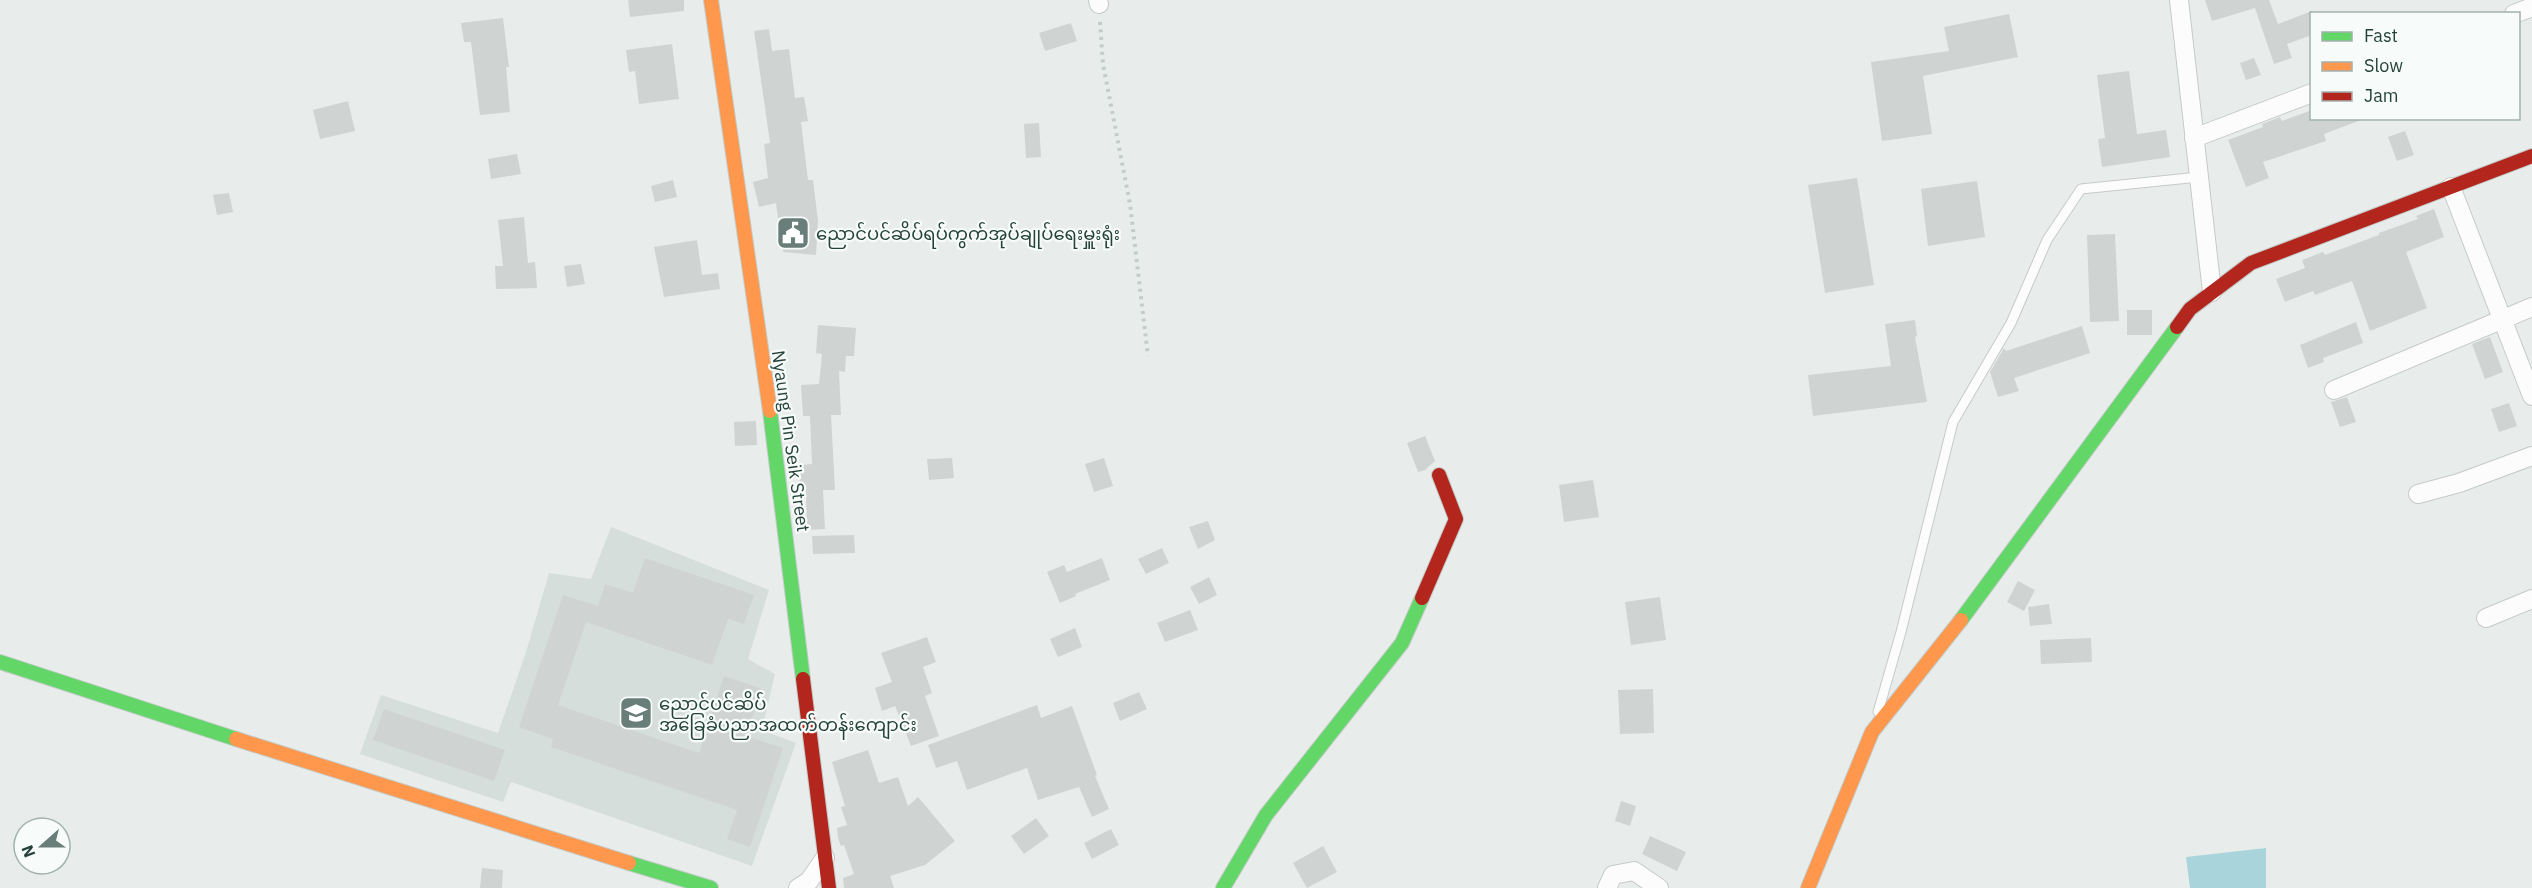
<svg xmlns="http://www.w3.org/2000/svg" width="2532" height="888" font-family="'IBM Plex Sans','Noto Sans Myanmar',sans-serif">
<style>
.built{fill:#d6dedb}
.water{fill:#a9d4db}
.building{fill:#cfd4d2}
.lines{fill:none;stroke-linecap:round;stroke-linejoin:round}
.lane-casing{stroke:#c5cac8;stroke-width:11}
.street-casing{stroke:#c5cac8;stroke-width:20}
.fast-casing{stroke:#c3cbc8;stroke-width:16}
.slow-casing{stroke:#c3cbc8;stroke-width:16}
.jam-casing{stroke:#c3cbc8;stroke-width:16}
.path{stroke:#c3ccca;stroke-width:4;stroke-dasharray:3 4.5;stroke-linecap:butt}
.lane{stroke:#fcfcfc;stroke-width:9}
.street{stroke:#fcfcfc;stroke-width:18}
.fast{stroke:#63d668;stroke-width:14}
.slow{stroke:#ff974d;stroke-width:14}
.jam{stroke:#b3261e;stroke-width:14}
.labels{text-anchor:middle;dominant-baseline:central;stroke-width:4.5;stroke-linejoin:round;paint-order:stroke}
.poi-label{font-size:18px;fill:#24423a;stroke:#f7fbf9;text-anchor:start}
.street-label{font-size:18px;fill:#24423a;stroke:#f7fbf9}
</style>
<rect width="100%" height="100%" fill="#e8edeb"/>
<path class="built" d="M611 527 769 590 748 659 775 674 762 730 796 743 752 866 511 782 503 802 360 754 381 695 498 733 526 652 549 573 591 579Z"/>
<path class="water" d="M2266 848V888H2190L2186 857Z"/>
<path class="building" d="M628 0H684V11L630 17Z
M2205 0H2269L2278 24 2312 11V35L2287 44 2292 58 2274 64 2255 8 2212 21Z
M2009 14 2018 57 1923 76 1932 134 1882 141 1871 62 1949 51 1944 27Z
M503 18 509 67H506L510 112 480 115 471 42H464L461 23Z
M1071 23 1077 41 1045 51 1039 33Z
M769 29 772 51 789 49 795 98 804 97 808 121 801 122 808 180H813L818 221 816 255 783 252 784 217 778 218 776 203 759 207 753 182 768 178 764 144 770 143 754 31Z
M672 44 679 99 639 104 635 71 629 72 626 50Z
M2254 58 2261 75 2246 80 2240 63Z
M2129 71 2137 134 2166 130 2170 157 2102 167 2098 139 2105 138 2097 75Z
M348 101 355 131 320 139 313 110Z
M2312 110V118L2361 120 2324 134 2326 141 2263 162 2269 178 2246 187 2228 140 2263 127 2262 124 2280 117 2282 121Z
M1039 123 1041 157 1026 158 1024 124Z
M2405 131 2414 155 2397 161 2388 137Z
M517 154 521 174 491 179 488 159Z
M1857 178 1874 285 1825 293 1808 185Z
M673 180 677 197 655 202 651 186Z
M1977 181 1985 237 1928 246 1921 189Z
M229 193 233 212 217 215 213 195Z
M2434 209 2444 237 2406 252 2427 308 2370 331 2352 281 2315 295 2313 291 2285 302 2276 279 2305 268 2302 260 2323 252 2325 255 2379 235V233L2418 219 2416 216Z
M524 217 528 263 535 262 537 288 496 289 495 266H503L498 220Z
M2115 234 2119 321 2090 322 2087 235Z
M697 240 702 275 718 273 720 289 664 297 654 247Z
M581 264 585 284 567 287 564 266Z
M2127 310H2152V335H2127Z
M1915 320 1917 336 1915 337 1927 402 1813 416 1808 375 1891 366 1885 324Z
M2356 322 2363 343 2323 358 2324 362 2308 368 2300 345Z
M818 325 856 328 854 356H846L845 372 839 371 841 415H831L835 490H823L825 529 807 530 806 491H800L799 465 812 464 810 416H803L801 385 819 384 822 354 816 353Z
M2082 326 2090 353 2014 378 2019 391 1998 397 1990 372 2004 348 2006 351Z
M2490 337 2503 372 2485 379 2472 344Z
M2347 397 2356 422 2340 427 2331 402Z
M2509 403 2517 426 2499 432 2491 409Z
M756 421 757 445 735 446 734 422Z
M1425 436 1435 461 1425 470 1418 472 1407 443Z
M952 458 954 478 929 480 927 459Z
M1104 458 1113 486 1094 492 1085 464Z
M1593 480 1599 517 1564 522 1559 485Z
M1208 521 1215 540 1198 549 1189 527Z
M854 535 855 553 813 554 812 536Z
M1162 548 1169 563 1146 574 1138 559Z
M645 558 754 595 744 624 728 619 712 665 586 622 558 705 699 753 724 676 762 689 746 736 783 748 750 847 727 839 737 810 551 747 553 739 519 727 563 595 598 606 605 584 633 593Z
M1102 558 1110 580 1075 594 1076 596 1060 603 1047 572 1064 565 1067 572Z
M1209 577 1217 595 1199 604 1190 587Z
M2018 581 2035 590 2024 611 2007 602Z
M1660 597 1666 640 1631 645 1625 602Z
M2049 604 2052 624 2030 626 2028 607Z
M1190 610 1198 630 1165 642 1157 623Z
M1075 628 1082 647 1058 657 1050 639Z
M927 637 936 662 923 667 932 693 925 696 939 736 911 746 895 706 882 711 875 688 892 682 881 653Z
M2091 638 2092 662 2041 664 2040 640Z
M1653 689 1654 733 1620 734 1618 690Z
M1139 692 1147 709 1120 721 1113 703Z
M1037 705 1041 718 1072 706 1097 775 1095 776 1109 809 1092 817 1079 787 1038 800 1027 768 967 790 957 761 936 768 928 745Z
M384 709 505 750 494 781 373 740Z
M868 750 879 783 898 777 908 806 918 797 955 841 925 865 890 876 894 888H844L843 878 854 874 844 845 841 846 838 838 837 828 847 825 841 807 845 806 832 762Z
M1621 801 1636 806 1630 826 1615 821Z
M1036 818 1049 836 1024 854 1011 836Z
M1111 829 1119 845 1092 859 1084 843Z
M1650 836 1686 852 1677 871 1642 854Z
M1323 846 1337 872 1307 888 1293 863Z
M482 868 503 870 502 888H480Z"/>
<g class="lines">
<defs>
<path id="lane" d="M1878 712 1901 632 1953 422 2011 323 2047 240 2081 189 2199 177"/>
<path id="street" d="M1098 0 1099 4
M2179 0 2212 292
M2514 14 2532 7
M2194 138 2312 93
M2451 187 2532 396
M2334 390 2532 307
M2418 494 2459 483 2532 456
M2486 618 2532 599
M798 888 809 881 825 858
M1607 888 1613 875 1634 871 1659 888"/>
<path id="fast" d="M770 411 803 679
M1961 620 2177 327
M0 662 236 739
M629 863 711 888
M1223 888 1266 815 1402 643 1422 598"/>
<path id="slow" d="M711 0 770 411
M236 739 629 863
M1808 888 1872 732 1961 620"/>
<path id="jam" d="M2177 327 2190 309 2251 263 2532 156
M1422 598 1456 519 1439 475
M803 679 829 888"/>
</defs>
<use href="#lane" class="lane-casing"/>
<use href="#street" class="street-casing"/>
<use href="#fast" class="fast-casing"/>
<use href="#slow" class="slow-casing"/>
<use href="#jam" class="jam-casing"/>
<path class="path" d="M1100 22 1103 64 1130 204 1148 356"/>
<use href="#lane" class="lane"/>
<use href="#street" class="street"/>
<use href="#fast" class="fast"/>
<use href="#slow" class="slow"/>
<use href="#jam" class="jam"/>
</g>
<defs>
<symbol id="civic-square" viewBox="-11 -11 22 22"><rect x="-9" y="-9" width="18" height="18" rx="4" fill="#697e78" stroke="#f7fbf9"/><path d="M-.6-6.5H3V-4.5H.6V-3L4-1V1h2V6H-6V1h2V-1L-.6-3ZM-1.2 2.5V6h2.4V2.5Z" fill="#fff"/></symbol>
<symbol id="school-square" viewBox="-11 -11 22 22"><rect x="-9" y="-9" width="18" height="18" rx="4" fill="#697e78" stroke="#f7fbf9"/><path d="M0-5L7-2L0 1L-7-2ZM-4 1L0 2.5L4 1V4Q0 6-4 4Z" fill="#fff"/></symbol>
</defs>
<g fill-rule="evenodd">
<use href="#civic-square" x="774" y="214" width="38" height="38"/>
<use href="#school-square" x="617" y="694" width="38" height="38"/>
</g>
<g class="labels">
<g class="poi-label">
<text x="816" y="233">ညောင်ပင်ဆိပ်ရပ်ကွက်အုပ်ချုပ်ရေးမှူးရုံး</text>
<text x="659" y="703">ညောင်ပင်ဆိပ်<tspan x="659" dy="21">အခြေခံပညာအထက်တန်းကျောင်း</tspan></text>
</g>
<g class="street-label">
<text transform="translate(791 441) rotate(82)">Nyaung Pin Seik Street</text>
</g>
</g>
<rect x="2310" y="12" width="210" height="108" fill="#f7fbf9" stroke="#a3b1ad" stroke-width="1.5"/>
<rect x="2322" y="32" width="30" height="9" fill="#63d668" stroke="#a3b1ad" stroke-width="1.5"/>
<text x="2364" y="42" font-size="18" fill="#24423a">Fast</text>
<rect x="2322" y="62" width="30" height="9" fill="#ff974d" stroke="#a3b1ad" stroke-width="1.5"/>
<text x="2364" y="72" font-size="18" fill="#24423a">Slow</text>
<rect x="2322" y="92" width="30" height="9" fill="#b3261e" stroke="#a3b1ad" stroke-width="1.5"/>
<text x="2364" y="102" font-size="18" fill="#24423a">Jam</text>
<g transform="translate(42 846) rotate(249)"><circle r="28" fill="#f7fbf9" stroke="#a3b1ad" stroke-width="1.5"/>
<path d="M0-4.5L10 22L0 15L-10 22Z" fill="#697e78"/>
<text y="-9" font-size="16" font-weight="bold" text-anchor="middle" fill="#24423a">N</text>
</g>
</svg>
